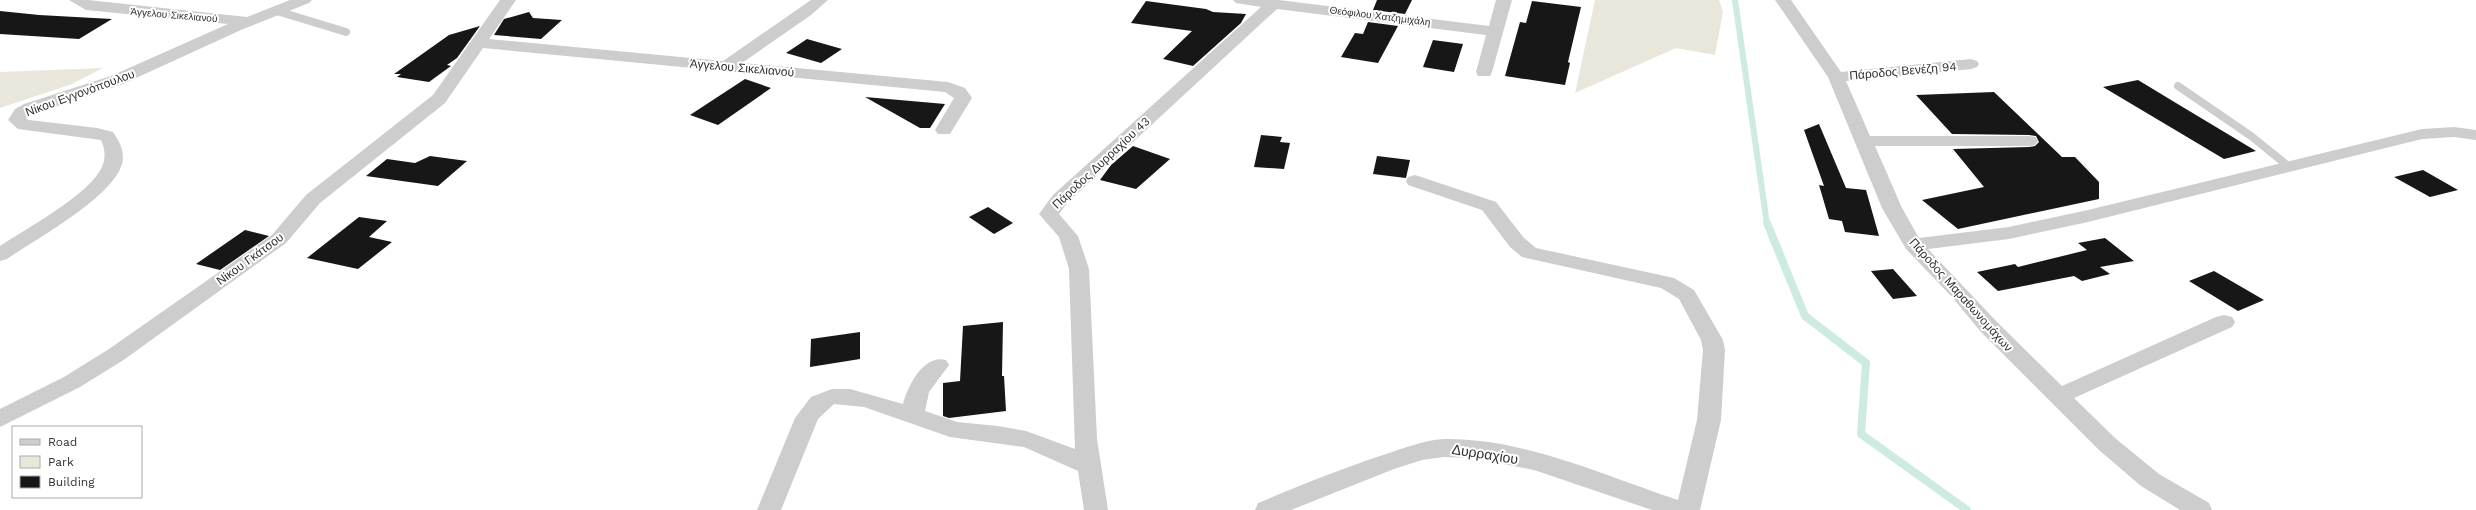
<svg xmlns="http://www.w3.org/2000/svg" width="2476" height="510" font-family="'Work Sans',sans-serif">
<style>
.green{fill:#e9e7dc}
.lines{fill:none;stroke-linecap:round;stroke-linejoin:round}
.stream-far1{stroke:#cdeae3;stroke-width:6}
.stream{stroke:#cdeae3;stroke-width:8}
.building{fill:#171717}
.lane{stroke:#cdcdcd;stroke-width:8}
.street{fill:#cdcdcd;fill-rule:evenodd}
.labels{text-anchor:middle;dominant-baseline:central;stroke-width:4;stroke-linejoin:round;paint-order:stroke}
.far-street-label{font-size:10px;fill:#303030;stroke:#fff}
.street-label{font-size:12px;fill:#303030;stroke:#fff}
.near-street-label{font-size:14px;fill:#303030;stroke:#fff}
</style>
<rect width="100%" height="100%" fill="#fff"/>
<path class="green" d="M1595 0H1719L1723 12 1715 55 1676 48 1575 93Z
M103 68 72 84 0 108V72Z"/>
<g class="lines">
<path class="stream-far1" d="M1735 0 1767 224"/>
<path class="stream" d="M1767 223 1805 316 1866 363 1861 434 1967 510"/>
</g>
<path class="building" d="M1377 0H1412L1405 14 1373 10Z
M1146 1 1206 9 1213 12 1246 14 1241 23 1193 66 1163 59 1192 31 1131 23Z
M1532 1 1581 7 1568 62 1570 63 1565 85 1505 76 1520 22 1526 23Z
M0 11 39 15 112 19 79 39 0 34Z
M529 12 533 18 562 20 541 39 494 35 504 19Z
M1368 22 1398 26 1378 63 1341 57 1355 33 1363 34Z
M480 26 457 58 447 65 451 66 429 82 397 77 401 74H394L449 35Z
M807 39 842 49 821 63 786 53Z
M1433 40 1463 44 1454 72 1423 67Z
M745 79 771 88 718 125 690 115Z
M2138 80 2176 103 2256 151 2224 159 2103 87Z
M1994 92 2062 157H2075L2099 182V199L1958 229 1922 200 1984 187 1953 149 2029 147 2035 146 2039 142 2036 136 2029 135 1952 134 1916 95Z
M865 97 945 104 930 128H920Z
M1819 124 1846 188 1866 190 1879 236 1845 232 1842 221 1829 219 1819 185 1824 186 1804 130Z
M1261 135 1282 137 1280 142 1290 143 1284 169 1254 167Z
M1133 146 1170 159 1136 189 1100 180 1111 165Z
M430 156 467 161 438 186 366 176 387 159 415 163Z
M1377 156 1410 160 1406 178 1373 174Z
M2423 170 2458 190 2430 197 2394 177Z
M988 207 1013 223 994 234 969 217Z
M359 217 387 221 369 237 392 242 358 269 307 258Z
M245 230 269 236 220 270 196 264Z
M2105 238 2134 261 2100 267 2110 274 2082 281 2074 276 1998 291 1977 272 2015 264 2018 267 2087 250 2078 243Z
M1893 269 1917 296 1893 299 1871 271Z
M2214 271 2264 300 2238 311 2189 281Z
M1003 322 1002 376H1004L1006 411 949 418 943 416V383L960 381 963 326Z
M860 332V359L810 367 811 339Z"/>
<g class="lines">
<path class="lane" d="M277 11 346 32
M2178 86 2251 136 2288 166"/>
<path class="street" d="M69 0H88L247 17 290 0H312L309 3 241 30 123 84 28 116 26 119 29 120 97 128 113 132C120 142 125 152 122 164 112 198 36 239 7 259L0 261V246C27 228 89 195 102 167 106 158 105 148 101 140L18 129 8 120 15 109 24 104 111 76 228 24 86 10Z
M500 0H516L489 39 723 61 811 0H828L811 15 742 63 948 82 965 88 972 98 950 134H938L935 130 954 98 945 92 483 48 445 103 320 203 286 243 125 359 80 387 0 427V409L64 377 109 349 272 235 306 195 433 95Z
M1233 0H1279L1489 26 1496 0H1512L1492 72 1490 76H1478L1476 72 1486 35 1277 9 1067 203 1059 214 1078 236 1089 269 1097 439 1108 510H1084L1078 471 1024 447 950 437 864 407 834 404 818 419 781 510H757L795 418 811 397 832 389H850L903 404C908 385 924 354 946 360L949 365 929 392 925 411 957 422 998 426 1026 431 1075 449 1069 269 1059 237 1039 214 1053 195 1261 7 1236 3Z
M1775 0H1791L1841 72 1971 59 1977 61 1979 64 1977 67 1971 69 1846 81 1870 136H2029L2035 137 2038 141 2035 145 2029 146H1875L1902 208 1919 238 2009 227 2088 210 2422 129 2454 127 2476 130V140L2454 137 2422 139 2088 222 2009 239 1928 249 1997 322 2062 386 2216 317 2224 315 2232 317 2235 322 2232 327 2074 398 2115 438 2159 474 2209 503 2212 510H2180L2141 486 2099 450 1981 332 1952 297 1906 249 1882 208 1828 77Z
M1415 175 1496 202 1524 238 1536 248 1674 278 1694 290 1723 340 1725 350 1721 420 1700 510H1652L1534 470 1474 458 1444 457 1422 460 1394 469 1291 510H1255L1258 503C1299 486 1340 469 1383 455 1402 449 1423 440 1444 439 1524 438 1603 475 1678 500L1697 420 1703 350 1701 340 1679 299 1661 288 1522 257 1510 247 1482 210 1408 185 1406 181 1408 177Z"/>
</g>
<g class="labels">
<g class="far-street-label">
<text transform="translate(174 15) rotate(5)">Άγγελου Σικελιανού</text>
<text transform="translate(1380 16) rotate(7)">Θεόφιλου Χατζημιχάλη</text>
</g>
<g class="street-label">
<text transform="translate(742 68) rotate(5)">Άγγελου Σικελιανού</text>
<text transform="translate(1903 71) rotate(-5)">Πάροδος Βενέζη 94</text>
<text transform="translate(80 93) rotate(-20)">Νίκου Εγγονόπουλου</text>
<text transform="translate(1101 163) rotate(-43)">Πάροδος Δυρραχίου 43</text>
<text transform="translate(250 259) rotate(-36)">Νίκου Γκάτσου</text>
<text transform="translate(1961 295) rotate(48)">Πάροδος Μαραθωνομάχων</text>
</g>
<g class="near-street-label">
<text transform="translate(1485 454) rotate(9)">Δυρραχίου</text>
</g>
</g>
<rect x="12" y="426" width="130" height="72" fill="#ffffff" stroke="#acacac"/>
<rect x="20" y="439" width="20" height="6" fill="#cdcdcd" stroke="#acacac"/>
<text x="48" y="446" font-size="12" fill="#303030">Road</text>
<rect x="20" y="456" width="20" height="12" fill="#e9e7dc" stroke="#acacac"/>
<text x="48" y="466" font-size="12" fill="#303030">Park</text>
<rect x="20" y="476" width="20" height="12" fill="#171717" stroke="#acacac"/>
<text x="48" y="486" font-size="12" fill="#303030">Building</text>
</svg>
